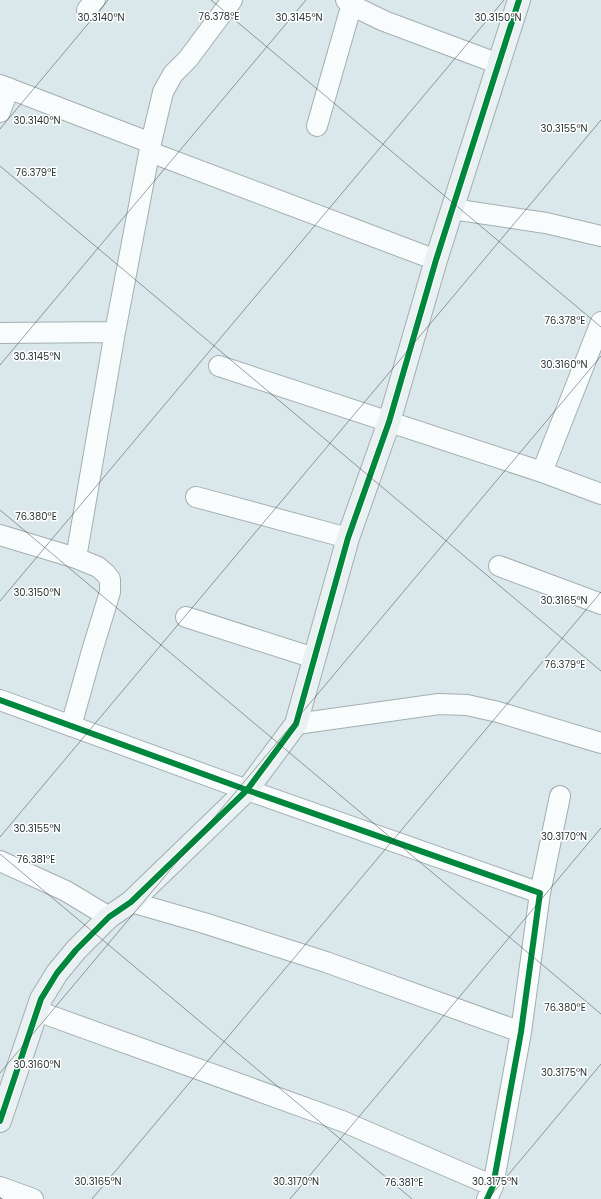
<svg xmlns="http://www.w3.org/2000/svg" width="601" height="1199" font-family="Poppins,sans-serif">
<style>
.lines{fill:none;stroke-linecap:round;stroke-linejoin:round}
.street-casing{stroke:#a3aeb0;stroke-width:22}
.secondary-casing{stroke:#a3aeb0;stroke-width:24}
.street{stroke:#f9fcfc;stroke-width:20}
.secondary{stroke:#eaf1f3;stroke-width:22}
.cycleway-casing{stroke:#fff;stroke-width:8}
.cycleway{stroke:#00873e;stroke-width:6}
.ticks{fill:none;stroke:#2a3435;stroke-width:1;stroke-opacity:0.45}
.ticks-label{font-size:10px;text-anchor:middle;fill:#2a3435;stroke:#fff;stroke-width:3;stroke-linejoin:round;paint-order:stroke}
</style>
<rect width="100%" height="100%" fill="#dae8eb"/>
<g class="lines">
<defs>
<path id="street" d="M346 0 351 5 384 21 499 64
M87 10 95 0
M0 85 151 143
M0 112 9 88
M317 126 353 0
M150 152 436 260
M452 209 546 223 601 236
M0 333 115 332
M219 366 542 472 601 494
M542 472 601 322
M196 497 348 538
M0 535 76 558
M499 566 601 604
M186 617 314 658
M0 700 247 790 540 893 521 1032 493 1186 487 1199
M296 724 439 704 467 705 498 712 601 743
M71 726 92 651 110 592V579L105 573 98 567 76 558 115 332 151 143 163 92 173 74 188 59 232 0
M0 861 66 891 109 917
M540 893 560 796
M131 902 204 923 326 962 521 1032
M37 1011 342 1121 493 1186
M0 1187 33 1199"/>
<path id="secondary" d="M0 1121 41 999 57 973 76 950 109 917 131 902 247 790 296 724 348 538 389 422 436 260 519 0"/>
</defs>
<use href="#street" class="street-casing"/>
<use href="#secondary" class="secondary-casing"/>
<use href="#street" class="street"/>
<use href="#secondary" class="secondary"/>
<defs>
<path id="cycleway" d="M0 700 247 790 540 893 521 1032 493 1186 487 1199
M0 1121 41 999 57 973 76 950 109 917 131 902 247 790 296 724 348 538 389 422 436 260 519 0"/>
</defs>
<use href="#cycleway" class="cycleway-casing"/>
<use href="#cycleway" class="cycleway"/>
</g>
<path class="ticks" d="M211 0 601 327M0 129 108 0M0 166 601 671M0 365 306 0M0 510 601 1014M0 601 504 0M0 837 601 120M0 854 412 1199M0 1073 601 356M0 1197 2 1199M92 1199 601 592M290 1199 601 828M488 1199 601 1064"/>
<g class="ticks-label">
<text x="219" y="20">76.378°E</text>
<text x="101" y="21">30.3140°N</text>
<text x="299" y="21">30.3145°N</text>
<text x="498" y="21">30.3150°N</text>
<text x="37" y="124">30.3140°N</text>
<text x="564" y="132">30.3155°N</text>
<text x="36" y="176">76.379°E</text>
<text x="565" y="324">76.378°E</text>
<text x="37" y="360">30.3145°N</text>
<text x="564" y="368">30.3160°N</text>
<text x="36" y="520">76.380°E</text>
<text x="37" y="596">30.3150°N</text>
<text x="564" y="604">30.3165°N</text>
<text x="565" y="668">76.379°E</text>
<text x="37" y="832">30.3155°N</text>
<text x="564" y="840">30.3170°N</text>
<text x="36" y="863">76.381°E</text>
<text x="565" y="1011">76.380°E</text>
<text x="37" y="1068">30.3160°N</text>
<text x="564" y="1076">30.3175°N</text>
<text x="98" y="1185">30.3165°N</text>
<text x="296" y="1185">30.3170°N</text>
<text x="495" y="1185">30.3175°N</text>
<text x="404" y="1186">76.381°E</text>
</g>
</svg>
